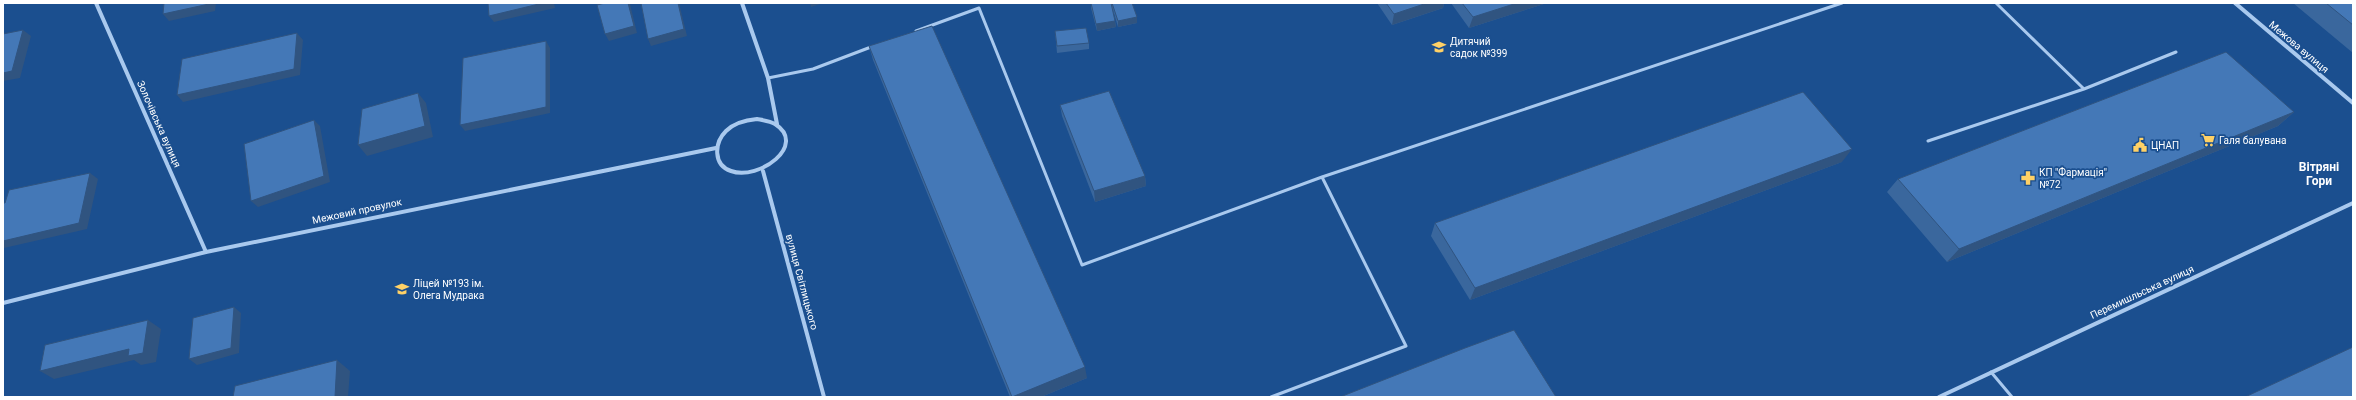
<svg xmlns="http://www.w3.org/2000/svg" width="2356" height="400" font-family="Roboto,sans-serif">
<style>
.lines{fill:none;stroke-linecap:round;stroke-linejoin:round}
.lane{stroke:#a9c9ee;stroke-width:3}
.street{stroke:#a9c9ee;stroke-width:4}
.wall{fill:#3a679d}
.shaded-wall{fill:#305480}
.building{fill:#4478b7;stroke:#305480}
.labels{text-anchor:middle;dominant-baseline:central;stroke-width:3.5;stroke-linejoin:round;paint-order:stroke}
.poi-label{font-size:10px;fill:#fff;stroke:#1b4f8f;text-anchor:start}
.street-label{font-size:10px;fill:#fff;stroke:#1b4f8f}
.quarter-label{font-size:12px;font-weight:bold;fill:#fff;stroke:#1b4f8f}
</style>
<rect width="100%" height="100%" fill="#1b4f8f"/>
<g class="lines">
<path class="lane" d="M1996 3 2084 89
M916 31 979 8 1082 265 1322 177 1842 3
M768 78 813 69 871 47
M1928 141 2084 89 2176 52
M1991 372 2012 397
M1271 397 1406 346 1322 177"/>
<path class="street" d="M96 3 206 252
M742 3 768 78 777 124
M2235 3 2353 103
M757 119C762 120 770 121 775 124 808 145 759 181 731 171 713 165 714 143 726 131 734 123 746 120 757 119Z
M763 171 824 397
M3 303 206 252 716 148
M1939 397 2353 203"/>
</g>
<path class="wall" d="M1091 3H1132L1137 23 1118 27 1113 10 1115 21 1116 27 1097 31 1091 8Z
M1377 3H1444L1443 8 1392 25Z
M1451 3H1547L1469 28Z
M2293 3H2353V53Z
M1055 31 1089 43V49L1057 53Z
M869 46 1087 378 1041 397H1010L873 60Z
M1060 105 1145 176 1146 186 1095 202 1062 116Z
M2294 112 2278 126 1947 262 1887 192 1898 179Z
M1842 162 1470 300 1431 236 1435 223Z"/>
<path class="shaded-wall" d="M209 3H216L215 11 169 21 163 14Z
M543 3H554L555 8 494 22 489 16Z
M628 3H630V4L637 33 609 41 605 34Z
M678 3H679L687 36 651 46 648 39Z
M810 3H823L811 7Z
M1427 3H1444L1443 8 1392 25 1394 14Z
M1517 3H1547L1469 28 1473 17Z
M1137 17V23L1118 27V21Z
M1115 21 1116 27 1097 31 1096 24Z
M23 30 31 36 20 78 3 81V73Z
M297 33 303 40 300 75 183 102 177 95Z
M546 41 550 48V113L465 131 460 125Z
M418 93 426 103 433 137 367 156 358 145Z
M2294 112 2278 126 1947 262 1959 249Z
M314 120 320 126 330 182 258 207 251 201Z
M1852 149 1842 162 1470 300 1475 288Z
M90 173 98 179 87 229 4 248H3V241Z
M1145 176 1146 186 1095 202 1094 191Z
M234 307 241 313 239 353 197 365 189 359Z
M148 320 161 329 156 362 141 365 134 360 54 379 40 371 129 349Z
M337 360 350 371 348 397H335Z
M1085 367 1087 378 1041 397H1012Z"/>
<path class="building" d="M164 3H209V4L163 14Z
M488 3H543L489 16Z
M605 3H628L634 26 605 34 597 5Z
M641 3H678L684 29 648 39Z
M1091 3H1111L1115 21 1096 24Z
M1112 3H1132L1137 17 1118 21Z
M1386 3H1427L1394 14Z
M1462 3H1517L1473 17Z
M2326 3H2353V25Z
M932 26 1085 367 1012 397 869 46Z
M1086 28 1089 43 1057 46 1055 31Z
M23 30 12 71 3 73V34Z
M297 33 294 69 177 95 182 59Z
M546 41V107L460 125 463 58Z
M2226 52 2294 112 1959 249 1898 179Z
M1109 91 1145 176 1094 191 1060 105Z
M1803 92 1852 149 1475 288 1435 223Z
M418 93 425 126 358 145 362 109Z
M314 120 324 176 251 201 244 144Z
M90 173 79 223 3 241V203H5L9 190Z
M234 307 231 348 189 359 193 318Z
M148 320 143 353 128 356 129 349 40 371 45 345Z
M1514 330 1556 397H1340L1465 348Z
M2353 347V397H2245Z
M337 360 335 397H233L235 386Z"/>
<defs>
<symbol id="school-bare" viewBox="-9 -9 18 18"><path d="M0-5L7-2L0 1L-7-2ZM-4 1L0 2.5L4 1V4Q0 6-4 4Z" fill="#ffd166" stroke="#1b4f8f" stroke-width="2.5" paint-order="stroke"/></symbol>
<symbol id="supermarket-bare" viewBox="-9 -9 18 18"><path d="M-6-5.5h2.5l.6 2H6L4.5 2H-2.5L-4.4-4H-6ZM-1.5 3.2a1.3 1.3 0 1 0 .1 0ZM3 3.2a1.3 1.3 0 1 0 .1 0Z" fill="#ffd166" stroke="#1b4f8f" stroke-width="2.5" paint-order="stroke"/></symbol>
<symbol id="civic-bare" viewBox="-9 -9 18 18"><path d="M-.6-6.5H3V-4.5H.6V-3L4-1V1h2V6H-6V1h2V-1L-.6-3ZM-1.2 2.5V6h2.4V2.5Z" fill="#ffd166" stroke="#1b4f8f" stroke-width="2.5" paint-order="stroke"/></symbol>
<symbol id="pharmacy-bare" viewBox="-9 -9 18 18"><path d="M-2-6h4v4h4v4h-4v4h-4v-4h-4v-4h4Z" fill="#ffd166" stroke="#1b4f8f" stroke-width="2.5" paint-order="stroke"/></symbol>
</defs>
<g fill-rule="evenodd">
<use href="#school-bare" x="1429" y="37" width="20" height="20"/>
<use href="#supermarket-bare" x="2198" y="130" width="20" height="20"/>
<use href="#civic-bare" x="2130" y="135" width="20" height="20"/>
<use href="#pharmacy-bare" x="2018" y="168" width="20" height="20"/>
<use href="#school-bare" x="392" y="279" width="20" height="20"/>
</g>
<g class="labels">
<g class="poi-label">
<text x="1450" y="41">Дитячий<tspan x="1450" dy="12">садок №399</tspan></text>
<text x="2219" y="140">Галя балувана</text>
<text x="2151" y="145">ЦНАП</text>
<text x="2039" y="172">КП "Фармація"<tspan x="2039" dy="12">№72</tspan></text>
<text x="413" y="283">Ліцей №193 ім.<tspan x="413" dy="12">Олега Мудрака</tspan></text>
</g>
<g class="street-label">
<text transform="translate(2299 47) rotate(40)">Межова вулиця</text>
<text transform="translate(159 124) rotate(66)">Золочівська вулиця</text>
<text transform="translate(357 211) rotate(-12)">Межовий провулок</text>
<text transform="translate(802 282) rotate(75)">вулиця Світлицького</text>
<text transform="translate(2142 292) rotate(-25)">Перемишльська вулиця</text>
</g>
<g class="quarter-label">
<text x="2319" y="167">Вітряні<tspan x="2319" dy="14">Гори</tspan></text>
</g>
</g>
<rect width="2356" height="400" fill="none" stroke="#ffffff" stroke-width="8"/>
</svg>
